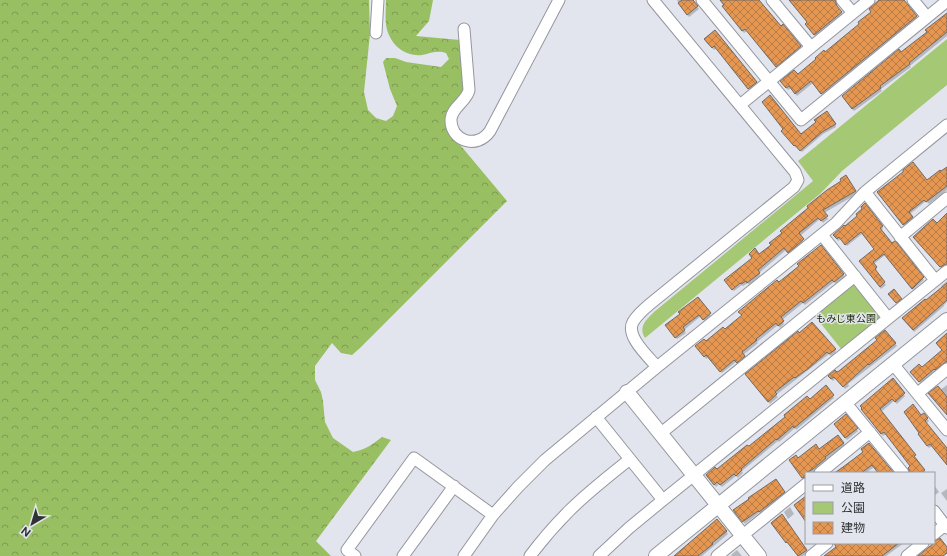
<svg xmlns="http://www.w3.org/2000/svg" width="947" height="556" font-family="'Public Sans','Noto Sans JP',sans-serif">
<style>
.green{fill:#a5c874}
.forest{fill:url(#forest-crowns)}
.shadow{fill:#0003}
.building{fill:url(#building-cross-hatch);stroke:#716a65}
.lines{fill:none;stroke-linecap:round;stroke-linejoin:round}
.minor-casing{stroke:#94969e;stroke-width:13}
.tertiary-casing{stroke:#94969e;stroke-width:16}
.minor{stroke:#fff;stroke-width:11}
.tertiary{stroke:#fff;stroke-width:14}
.labels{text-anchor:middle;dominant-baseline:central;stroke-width:3;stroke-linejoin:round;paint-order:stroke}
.park-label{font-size:10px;fill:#212f09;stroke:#e2e5ed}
</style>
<defs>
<pattern id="forest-crowns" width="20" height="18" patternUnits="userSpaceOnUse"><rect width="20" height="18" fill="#99bf63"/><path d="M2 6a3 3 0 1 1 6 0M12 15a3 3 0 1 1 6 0" fill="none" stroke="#7d9c52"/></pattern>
<pattern id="building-cross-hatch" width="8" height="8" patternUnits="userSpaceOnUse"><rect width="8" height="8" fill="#e59651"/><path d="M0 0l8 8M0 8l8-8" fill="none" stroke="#ba7b44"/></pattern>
</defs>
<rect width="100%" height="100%" fill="#e2e5ed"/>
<path class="green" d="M947 39V85L842 171 821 193 645 338C638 327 646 320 654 312L813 181 798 161Z
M853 284 855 285 881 317 880 318 842 350 814 315Z"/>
<path class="forest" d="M0 0H369L370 34 364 92 368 110 376 118 386 121 393 116 397 106 390 89 383 62 386 58H395L406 62 441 67 449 59 446 53C438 50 431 53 422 55 403 57 389 43 386 25 385 17 386 8 386 0H433L429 21 416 36 460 40 466 89 451 134 507 201 360 348 352 355 341 353 332 343 315 366V380L321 392 323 401 325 422 333 438 353 452C365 450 373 444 382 437L391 440 316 541 331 556H0Z"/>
<path class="shadow" d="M677 0H692L699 9 689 17 680 6Z
M721 0H758L780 27 783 25 802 49 778 69 747 31 744 33 733 19Z
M789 0H836L837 7 843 15 816 37 808 27V23Z
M884 0H903L918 19 823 96 813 83 797 96 791 88 788 90 783 84 798 76 860 24Z
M947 13V36L910 66 911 67 881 89 882 91 854 111 844 99 928 33Z
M714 31 756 83 757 85 750 91 717 48 714 50 706 42 705 39Z
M835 124 836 127 823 134 802 152 797 147 796 148 784 133 801 136Z
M947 168V190L929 204 926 201 910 214 914 220 906 227 880 195 927 181Z
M846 177 857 194 824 213 828 219 823 223 820 219 800 236 804 242 790 254 786 250 759 273 760 276 749 285 748 283 743 286 742 285 734 291 727 283 772 245 843 182Z
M947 215V265L942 269 916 240Z
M882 226 883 229 881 230 892 244H896L924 280 913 290 885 255 874 264 877 269 875 271 886 285 881 289 862 264 875 250 862 234 847 246 841 239 838 241 835 237Z
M843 274 845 277 836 284 834 282 805 305 803 303 782 320 784 324 780 328 778 325 757 342 758 343 743 355 746 359 739 365 736 362 722 373 708 357 706 359 698 349 725 330 742 316 740 312 778 283Z
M947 281V302L944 305V306L914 332 905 321 942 288 941 286Z
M891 296 901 299 902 302 898 305Z
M697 299 711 316 705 321 701 316 684 330 686 333 677 339 668 328Z
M947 335V364L921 384 913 374 922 369 943 351Z
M895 343 897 346 848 384 849 386 845 389 836 378 833 381 831 379 837 373Z
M835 349 836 352 831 356 829 354 776 395 778 397 770 404 747 377Z
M893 379 905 396 897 404 894 401 881 412 915 455V458L926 473H913L911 466 886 434 883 436 864 412Z
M947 385V415L940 390Z
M833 396 834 398 796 430 795 428 779 442 778 441 742 471 743 473 738 478 736 476 722 487 719 484 716 487 708 477 749 448Z
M924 414 929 421 926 424 947 450V464L945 461 944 462 932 446 929 448 920 437 921 416Z
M837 427 857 429 858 431 847 440Z
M844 443 845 446 826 460 827 461 815 473H806V480H804L792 463 819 450Z
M864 453 893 473H879L874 467 866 473H833L842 467 843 468Z
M934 485 939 492 934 496Z
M947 489V501L941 493Z
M784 492 786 495 761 514 760 512 745 524 736 513Z
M790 507 794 514 788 519 784 512Z
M773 525 806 550 808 552 803 556H798Z
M726 531 728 534 702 556H675Z
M835 543H904L886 556H825L837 547Z
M737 550 742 556H732L731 555Z"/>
<path class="building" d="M682 0H693L698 6 687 15 678 3Z
M720 0H759L781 26 783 24 801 46 776 67 745 29 742 31 722 6 724 5Z
M789 0H835L837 6 842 12 814 35 805 24 807 22Z
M879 0H904L917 16 821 94 811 81 795 94 789 86 786 88 780 81 794 70 798 74 816 59 815 58 824 50 825 52 848 33 859 24 858 22 871 12 869 9Z
M947 13V32L909 63 910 64 880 86 881 88 852 109 842 96 899 49 901 52 927 32 925 30Z
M715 30 757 82 748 89 714 46 712 48 704 39Z
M770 95 801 134 816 122 814 120 827 111 836 124 822 132 800 151 795 145 794 146 781 131 783 129 762 102Z
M913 162 927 180 940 170 941 171 947 167V186L926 202 924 200 909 212 913 217 903 225 877 192 903 172V170Z
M846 175 856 191 823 210 828 216 821 221 818 218 799 233 804 239 788 253 784 248 758 270 760 273 747 283 746 281 741 284 740 283 732 290 724 280 752 258 749 254 755 248 759 254 771 245 769 243 782 233 780 231 808 208 807 206 827 190 841 181 840 179Z
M865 203 883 226 880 228 892 243 895 241 897 243 924 277 912 289 884 254 873 262 877 267 875 269 885 282 880 287 859 261 874 249 861 232 845 245 839 237 837 239 833 235 844 225 845 226 857 216 856 214 862 209 861 207Z
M947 213V264L940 267 913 237 933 219 937 223Z
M821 245 844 274 834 282 832 280 803 303 801 301 781 317 784 321 778 326 776 323 756 339 757 340 742 352 745 356 737 363 734 360 720 372 706 355 704 357 695 346 704 339 706 341 723 327 725 329 742 315 738 312 777 280 779 282 799 266 797 264Z
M947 283V300L913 330 902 318 925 299 926 300Z
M894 289 902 299 896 303 888 294Z
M698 297 711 313 703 320 699 315 683 327 685 330 675 338 665 325 680 314 678 312Z
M812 322 836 349 829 354 827 352 809 368 795 378 794 377 775 392 777 394 768 402 745 374 798 331 799 333Z
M885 330 896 343 869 365 868 364 843 387 834 377 831 379 828 376 835 370 837 372 839 371 877 340 875 338Z
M947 333V361L935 370 934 369 919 382 910 372 919 364 922 367 942 350 936 343Z
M893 378 905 393 895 402 892 399 880 409 916 455 914 456 925 470 921 473H910L908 468 910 466 884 432 881 434 861 409 862 408 860 406Z
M826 385 834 395 794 428 793 426 777 440 776 439 741 469 742 470 736 476 734 474 720 485 717 482 714 485 706 475 715 467 717 469 747 445 749 446 785 417 784 415 807 396 810 399Z
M938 386 947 397V415L928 393Z
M913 404 921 415 924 413 928 418 925 421 947 448V465L930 444 927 446 918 434 919 433 904 412Z
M846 414 858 428 845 438 834 424Z
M838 435 844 443 825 457 826 458 813 469 806 473V477L802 478 789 460 796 455 798 458 816 444 819 449Z
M869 443 894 473H878L872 465 861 473H835L863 452 861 449Z
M776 479 785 492 759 512 758 511 742 522 733 510 749 499 748 498Z
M806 496V522L794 505Z
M782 514 807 550 798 556 787 542 786 543 771 523Z
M717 519 727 531 712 543 713 544 698 556H674Z
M940 538 947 547V553L943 556H918L934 543V541Z
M834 543H899L882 556H824L836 547Z"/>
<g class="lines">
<defs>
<path id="minor" d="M653 0 795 172 798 180 794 187 650 304C644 309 637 315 633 322 625 336 649 357 657 367
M702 0 801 120 947 1
M772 0 811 47
M842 0 853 13
M913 0 927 17
M464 29 469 90C467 101 452 107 451 119 450 141 477 150 490 131L559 0
M376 33 378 0
M740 105 869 0
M865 192 935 280
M822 235 888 318
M900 237 947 198
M893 364 947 430
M918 393 947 369
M845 402 903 473
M596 417 663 500
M660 434 855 276
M820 473 870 432
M934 511 947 528
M934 534 945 525
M355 556 347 550 414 458 493 515
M403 556 454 486
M464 556 493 515 518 487 545 460 657 367 836 223 865 192 947 125
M530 556C542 540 555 525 569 511 588 492 609 476 630 459
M599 556 629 528 663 500 947 271
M717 556 806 484
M811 556 827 543
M907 556 923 543"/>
<path id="tertiary" d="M627 392 759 556
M656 556 947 320"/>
</defs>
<use href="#minor" class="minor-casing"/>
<use href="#tertiary" class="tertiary-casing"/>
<use href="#minor" class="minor"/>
<use href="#tertiary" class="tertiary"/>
</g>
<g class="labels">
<g class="park-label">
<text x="846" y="318">もみじ東公園</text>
</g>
</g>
<rect x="805" y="472" width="130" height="72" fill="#e2e5ed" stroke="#9b9da3"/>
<rect x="813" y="485" width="20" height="6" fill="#ffffff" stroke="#9b9da3"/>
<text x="841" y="492" font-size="12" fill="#303134">道路</text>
<rect x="813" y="502" width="20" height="12" fill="#a5c874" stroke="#9b9da3"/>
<text x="841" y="512" font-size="12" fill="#303134">公園</text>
<rect x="813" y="522" width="20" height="12" fill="url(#building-cross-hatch)" stroke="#9b9da3"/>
<text x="841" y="532" font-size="12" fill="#303134">建物</text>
<g transform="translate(32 524) rotate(218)" stroke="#e2e5ed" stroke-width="3" paint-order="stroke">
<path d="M0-3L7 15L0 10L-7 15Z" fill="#303134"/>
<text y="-6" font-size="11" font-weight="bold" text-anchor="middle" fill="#303134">N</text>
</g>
</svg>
